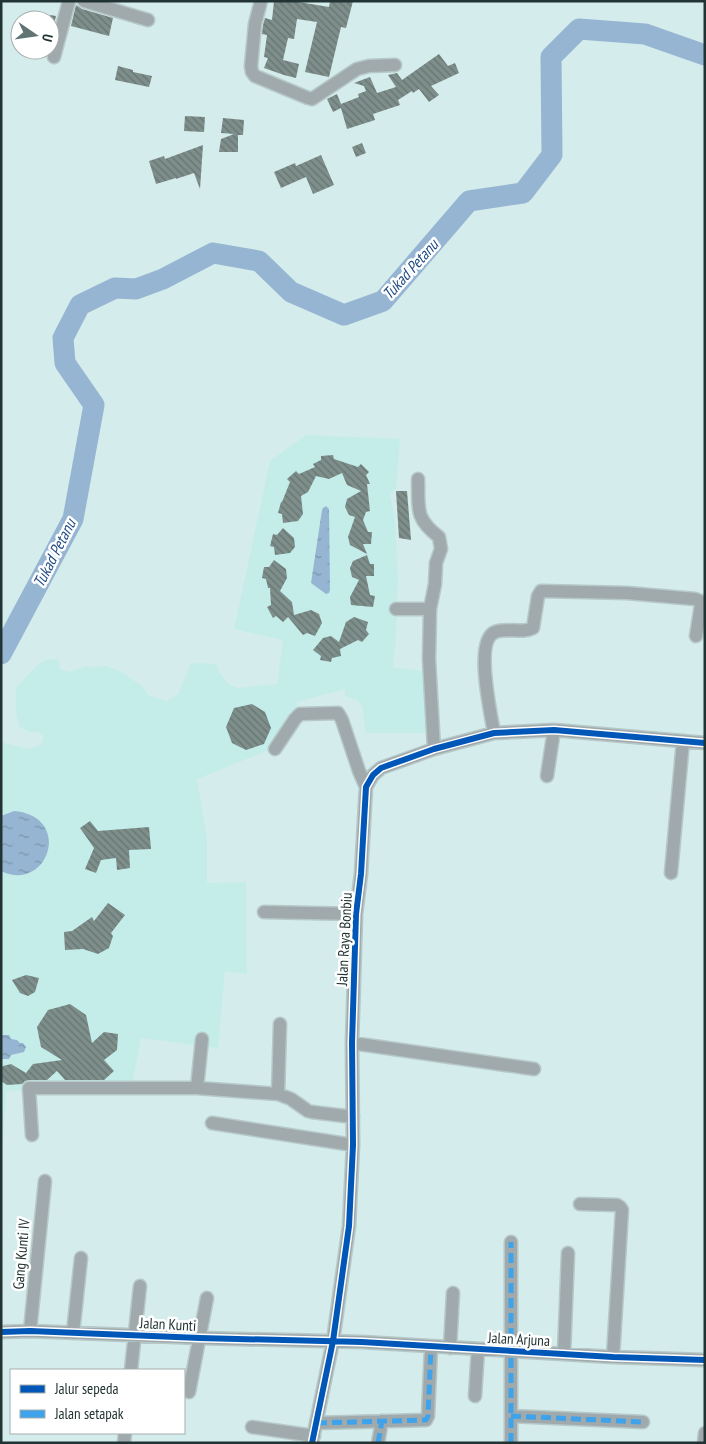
<svg xmlns="http://www.w3.org/2000/svg" width="706" height="1444" font-family="'PT Sans Narrow',sans-serif">
<style>
.built{fill:#c4edea}
.water{fill:url(#water-ripples)}
.lines{fill:none;stroke-linecap:round;stroke-linejoin:round}
.river{stroke:#96b5d2;stroke-width:21}
.building{fill:url(#building-back-hatch)}
.minor-casing{stroke:#b6c9c8;stroke-width:15}
.minor{stroke:#a0a9ab;stroke-width:12}
.quiet{stroke:#3ea3eb;stroke-width:5;stroke-dasharray:10 5;stroke-linecap:butt}
.cycleway-casing{stroke:#fff;stroke-width:9}
.cycleway{stroke:#0057b8;stroke-width:6}
.labels{text-anchor:middle;dominant-baseline:central;stroke-width:5;stroke-linejoin:round;paint-order:stroke}
.street-label{font-size:15px;fill:#213332;stroke:#fff}
.water-label{font-size:16px;font-style:italic;fill:#1e4a80;stroke:#fff}
</style>
<defs>
<pattern id="water-ripples" width="26" height="14" patternUnits="userSpaceOnUse" patternTransform="scale(1.25)"><rect width="26" height="14" fill="#96b5d2"/><path d="M2 4q2-2 4 0t4 0M15 11q2-2 4 0t4 0" fill="none" stroke="#7a94ab"/></pattern>
<pattern id="building-back-hatch" width="6" height="6" patternUnits="userSpaceOnUse" patternTransform="scale(1.25)"><rect width="6" height="6" fill="#7e8e8b"/><path d="M-1 5l2 2M0 0l6 6M5-1l2 2" fill="none" stroke="#677572"/></pattern>
</defs>
<rect width="100%" height="100%" fill="#d4eceb"/>
<path class="built" d="M306 435 400 439 396 488 390 495 395 518 398 578 396 637 393 667 426 672V733H366L362 706 357 700 345 696V689L297 702 298 710 269 750 197 779 207 838V883L246 882 247 974 225 971 218 1048 141 1038 132 1085 6 1091 2 1151H1V742L27 749 41 745 44 737 38 732H30L19 727 16 711V688L33 669 45 660 59 659 60 669 70 672 84 667 105 666 120 671 143 687 149 696 167 701 178 694 191 663 217 664 219 672 224 679 230 685 238 688 277 684 283 640 234 629 270 461Z"/>
<path class="water" d="M326 506 329 509 330 590 329 593 326 594 311 583 322 510 323 508Z
M14 811C74 816 48 894 1 871V816Z
M2 1035H9L11 1039 17 1040 20 1043H23L26 1047 24 1052 11 1055 9 1059H2L1 1058Z"/>
<g class="lines">
<path class="river" d="M1 654 73 519 94 405 65 363 63 338 80 305 115 288 136 289 163 279 213 253 259 261 291 292 344 315 383 301 469 201 523 193 552 155 551 57 579 29 645 34 705 55"/>
</g>
<path class="building" d="M274 1H293L329 7 330 1H353L346 28 341 27 329 77 305 72 317 22 297 19 294 39 288 38 283 60 299 64 296 78 284 75 264 68 268 58 264 57 267 35 262 34 263 25 265 18 272 20Z
M76 5 82 9 113 18 109 36 71 26Z
M50 15 56 16 50 41Z
M439 54 448 66 455 63 459 73 431 86 439 95 429 102 419 89 413 93 412 91 398 100 400 105 373 114 375 120 347 129 341 108 333 112 327 99 337 94 341 104 359 97 358 94 366 91 364 86 354 83 370 77 377 93 396 87 388 75 397 73 402 80Z
M118 66 133 70V72L152 76 149 87 115 80Z
M185 116 205 117 204 132 184 131Z
M223 118 244 120 243 135H238V152H219L221 139 234 134 221 133Z
M362 143 366 153 356 157 352 147Z
M203 145 200 189 194 173 176 179V178L156 184 149 161 164 156 165 159Z
M321 155 334 185 313 194 306 177 281 188 274 172 295 163 296 166Z
M333 455 334 459 358 467 361 464 369 472 366 475 370 484H367L370 511 366 512 363 520 368 532H372L371 544H363L367 554 350 545 348 537 355 517 349 515 345 507 347 499 361 491 347 485 342 473 329 479 316 476 308 492 301 496 303 514 298 521 283 523 282 514 278 513 281 502H282L290 482 287 479 296 471 299 474 315 467 313 464 321 460V456Z
M396 491H407L411 540 399 538Z
M283 528 294 538 295 547 290 553 275 555 274 547 270 546 273 534 277 535Z
M367 555 370 564H374V576H366L370 595 375 596 373 607 351 605 350 597 359 580 352 577 350 568 353 561Z
M274 560 286 569 287 578 280 591 292 602 294 615 311 610 319 614 322 623 315 636 307 633 303 635 288 617 283 622 276 616 273 618 267 607 271 605 270 588H268L266 579 262 578 264 567H269Z
M354 617 368 622 366 630 369 634 362 642 358 640 340 649 341 656 332 658 331 662 320 660 321 656 313 650 323 638 331 636 339 642 346 622Z
M252 704 265 712 271 728 264 744 246 750 232 743 226 727 234 708Z
M90 821 98 831 149 827 151 849 129 850 130 868 117 870 116 858 101 860 96 873 85 869 94 848 80 828Z
M108 903 125 915 111 933 113 936 109 948 98 954 83 949 65 950 64 932 72 931 92 917 94 921Z
M26 975 39 978 35 992 28 996 20 993 12 980Z
M70 1004 86 1015 92 1043 104 1032 118 1034 117 1050 104 1060 114 1071 104 1080H65L57 1071 47 1080H29L25 1081 22 1084 7 1085 1 1081V1069L3 1066 11 1064 26 1073 33 1064 62 1060 41 1047 37 1027 48 1010Z"/>
<g class="lines">
<defs>
<path id="minor" d="M84 1 148 20
M261 1 255 24 251 66 252 72 255 76 308 98 312 99 357 69 369 66 395 65
M54 57 69 1
M418 479C419 508 414 518 439 537L441 549 436 563 435 584 430 609 429 659 434 749
M396 609H430
M494 733C491 714 474 641 495 632 507 627 522 634 533 628L538 596 541 591 627 593 695 599 700 601 701 605 696 636
M275 749 295 719 300 714 338 713 342 720 359 771 366 787
M547 776 554 730
M671 873 683 741
M264 912 356 914
M352 1043 534 1069
M197 1088 202 1039
M278 1094 280 1024
M212 1123 353 1145
M32 1135 29 1088H197L278 1094 291 1099 308 1111 312 1112 353 1117
M580 1204 617 1205 620 1207 622 1210 613 1357
M30 1331 45 1181
M1 1332 30 1331 200 1338 362 1342 613 1357 705 1360
M73 1333 81 1258
M450 1348 453 1293
M564 1354 568 1253
M131 1370 140 1286
M189 1392 207 1298
M475 1396 478 1349
M511 1416 643 1422
M317 1423 426 1420 428 1416 431 1347
M252 1427 314 1436
M124 1443 125 1433
M312 1443 333 1341 349 1226 353 1145 352 1043 356 914 361 874 366 787 373 775 381 768 434 749 494 733 554 730 705 743
M378 1443 382 1421
M511 1443V1242
M704 1443 705 1433"/>
</defs>
<use href="#minor" class="minor-casing"/>
<use href="#minor" class="minor"/>
<path class="quiet" d="M511 1416 643 1422
M317 1423 426 1420 428 1416 431 1347
M378 1443 382 1421
M511 1443V1242"/>
<defs>
<path id="cycleway" d="M1 1332 30 1331 200 1338 362 1342 613 1357 705 1360
M312 1443 333 1341 349 1226 353 1145 352 1043 356 914 361 874 366 787 373 775 381 768 434 749 494 733 554 730 705 743"/>
</defs>
<use href="#cycleway" class="cycleway-casing"/>
<use href="#cycleway" class="cycleway"/>
</g>
<g class="labels">
<g class="street-label">
<text transform="translate(344 939) rotate(-87)">Jalan Raya Bonbiu</text>
<text transform="translate(21 1254) rotate(-85)">Gang Kunti IV</text>
<text transform="translate(168 1324) rotate(3)">Jalan Kunti</text>
<text transform="translate(519 1339) rotate(3)">Jalan Arjuna</text>
</g>
<g class="water-label">
<text transform="translate(410 269) rotate(-48)">Tukad Petanu</text>
<text transform="translate(54 553) rotate(-63)">Tukad Petanu</text>
</g>
</g>
<rect width="706" height="1444" fill="none" stroke="#213332" stroke-width="5"/>
<rect x="10" y="1369" width="175" height="65" fill="#ffffff" stroke="#a6adad"/>
<rect x="20" y="1385" width="25" height="8" fill="#0057b8" stroke="#a6adad"/>
<text x="55" y="1394" font-size="15" fill="#213332">Jalur sepeda</text>
<rect x="20" y="1410" width="25" height="8" fill="#3ea3eb" stroke="#a6adad"/>
<text x="55" y="1419" font-size="15" fill="#213332">Jalan setapak</text>
<g transform="translate(35 35) rotate(103)"><circle r="24" fill="#ffffff" stroke="#a6adad"/>
<path d="M0-4L9 19L0 12L-9 19Z" fill="#607473"/>
<text y="-8" font-size="14" font-weight="bold" text-anchor="middle" fill="#213332">U</text>
</g>
</svg>
